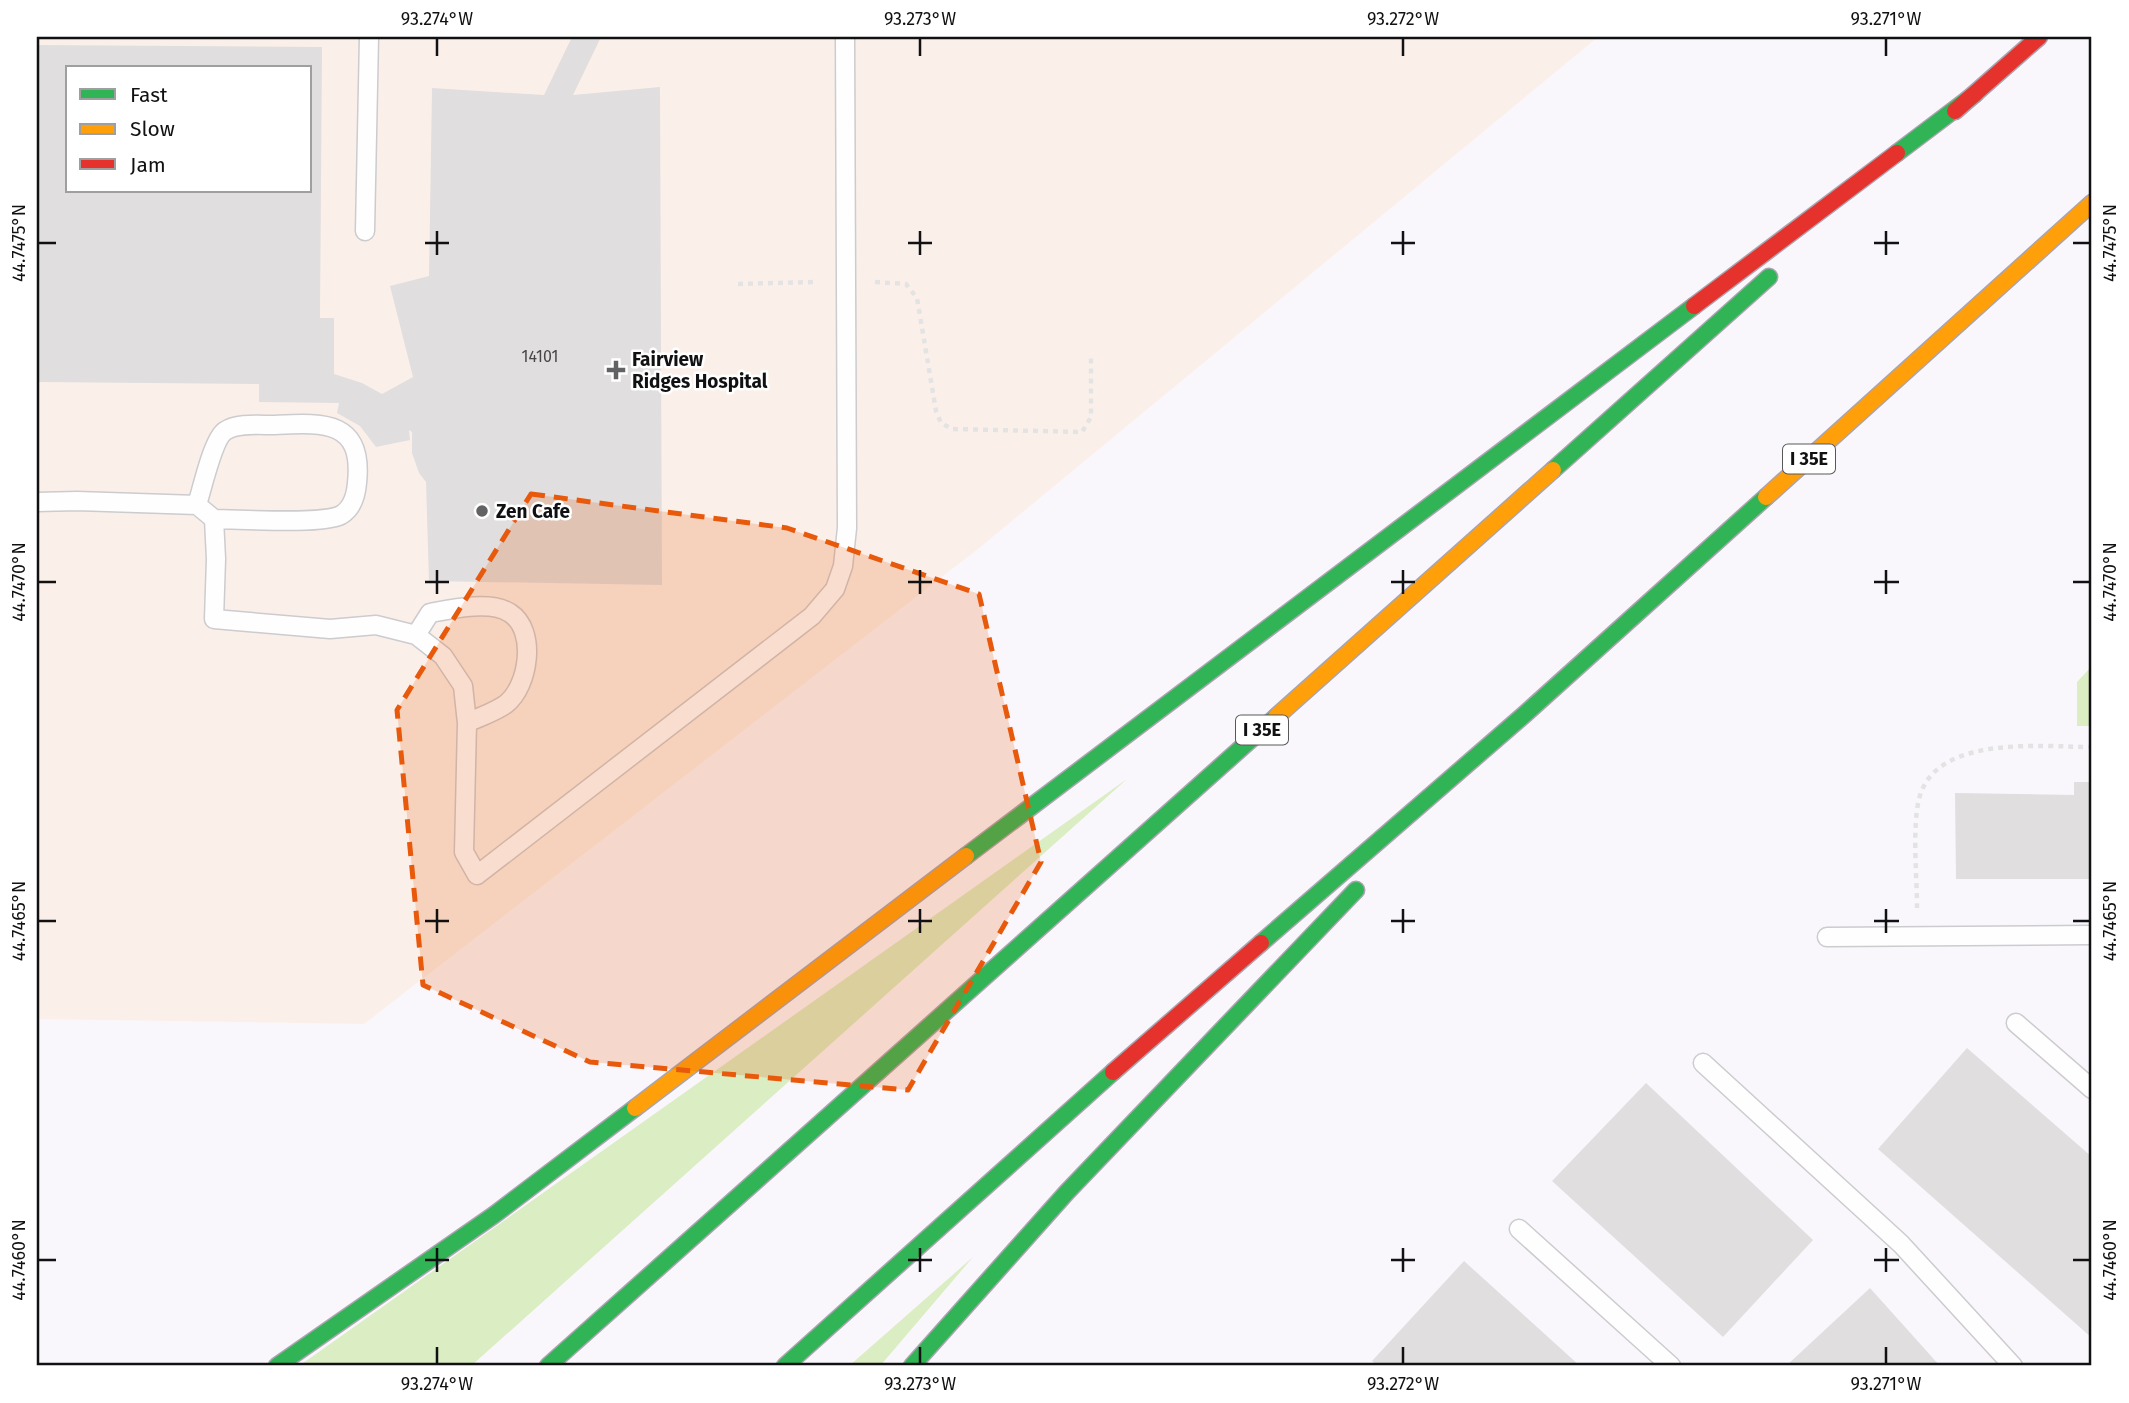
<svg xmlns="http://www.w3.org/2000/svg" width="2129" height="1403" font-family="'Fira Sans',sans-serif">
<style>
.medical{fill:#fbf0e9;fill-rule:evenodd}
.green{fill:#daedc3}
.building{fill:#e0dedf;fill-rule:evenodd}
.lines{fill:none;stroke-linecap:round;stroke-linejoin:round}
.lane-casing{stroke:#cccbce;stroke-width:21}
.fast-casing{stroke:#a9a4af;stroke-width:19}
.slow-casing{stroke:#a9a4af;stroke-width:19}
.jam-casing{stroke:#a9a4af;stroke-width:19}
.path{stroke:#e3e3e3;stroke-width:4.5;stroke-dasharray:5 5;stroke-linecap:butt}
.lane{stroke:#fefeff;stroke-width:18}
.fast{stroke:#30b455;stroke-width:16}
.slow{stroke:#ff9f0a;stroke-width:16}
.jam{stroke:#e5322d;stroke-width:16}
.marked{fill:#e8590c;fill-opacity:0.2;stroke:#e8590c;stroke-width:5;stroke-dasharray:14 9;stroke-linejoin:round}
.ticks{fill:none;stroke:#111012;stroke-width:2.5}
.poi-dot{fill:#626164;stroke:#fff;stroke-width:2.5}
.labels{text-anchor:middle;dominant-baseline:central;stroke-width:5;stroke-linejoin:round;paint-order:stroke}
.number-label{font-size:16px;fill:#474648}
.shield{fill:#fff;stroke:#585859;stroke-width:2}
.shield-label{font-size:18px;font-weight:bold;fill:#111012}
.poi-label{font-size:19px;font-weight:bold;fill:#111012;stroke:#fff;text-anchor:start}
.neatline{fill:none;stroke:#111012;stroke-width:2.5}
.ticks-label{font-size:18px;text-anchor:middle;fill:#111012}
</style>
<rect width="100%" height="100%" fill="#f9f7fc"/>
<path class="medical" d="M37 37H1598L978 549 364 1024 37 1019ZM68 68H310V191H68Z"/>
<path class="green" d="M2092 666V726H2077V682Z
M1127 779 471 1366H299Z
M973 1257 880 1366H849Z"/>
<path class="building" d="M572 37H601L573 95 660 87 662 585 429 581 426 482 419 473 412 453V432L409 430 410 440 376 447 360 426 337 413 339 403 259 402V384L37 382V45L322 47 320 318H334V374L362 383 382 394 413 377 390 286 429 276 432 88 544 95ZM68 68H310V191H68Z
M2074 782H2092V879H1956L1955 793 2074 795Z
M1967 1048 2092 1157V1338L1878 1149Z
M1646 1083 1813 1240 1723 1337 1552 1181Z
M1464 1261 1580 1366H1378L1372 1361Z
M1870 1288 1940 1366H1786Z"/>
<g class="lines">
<defs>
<path id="lane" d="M365 231 369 37
M37 502 77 501 197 505 214 519 216 559 214 619 330 629 376 625 416 635 443 656 463 686 467 723 464 852 477 875 812 616 835 589 843 566 847 528 845 37
M197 505C202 489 213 439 225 431 237 423 258 425 272 425 321 423 364 418 357 483 356 495 353 508 341 515 321 525 240 519 214 519
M416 635 430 613C451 609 491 600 510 613 537 630 529 686 506 704 495 712 479 717 467 723
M1827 937 2092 935
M2016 1023 2092 1089
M1703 1063 1901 1244 2013 1366
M1519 1229 1671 1366"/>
<path id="fast" d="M1897 153 1975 94
M1553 470 1769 277
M966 856 1694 306
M1261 943 1525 714 1766 497
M277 1366 494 1215 635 1108
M548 1366 1276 717
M785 1366 1113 1072
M912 1366 1067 1192 1356 890"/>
<path id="slow" d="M1766 497 2092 203
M1276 717 1553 470
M635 1108 966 856"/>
<path id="jam" d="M1955 111 2039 37
M1694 306 1897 153
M1113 1072 1261 943"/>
</defs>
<use href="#lane" class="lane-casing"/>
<use href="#fast" class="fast-casing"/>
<use href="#slow" class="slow-casing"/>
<use href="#jam" class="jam-casing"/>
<path class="path" d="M875 282 906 284 917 298 936 411 941 423 952 429 1082 432 1091 417V356
M738 284 817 282
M1917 908C1917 876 1912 829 1919 799 1935 734 2041 747 2092 747"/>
<use href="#lane" class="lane"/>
<use href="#fast" class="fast"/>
<use href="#slow" class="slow"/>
<use href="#jam" class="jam"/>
</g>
<path class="marked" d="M531 494 787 528 979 594 1041 862 908 1090 590 1062 423 985 397 710Z"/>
<path class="ticks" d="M437 38V56M920 38V56M1403 38V56M1886 38V56M437 231V255M920 231V255M1403 231V255M1886 231V255M38 243H56M425 243H449M908 243H932M1391 243H1415M1874 243H1899M2073 243H2090M437 570V594M920 570V594M1403 570V594M1886 570V594M38 582H56M425 582H449M908 582H932M1391 582H1415M1874 582H1899M2073 582H2090M437 909V933M920 909V933M1403 909V933M1886 909V933M38 921H56M425 921H449M908 921H932M1391 921H1415M1874 921H1899M2073 921H2090M437 1248V1272M920 1248V1272M1403 1248V1272M1886 1248V1272M38 1260H56M425 1260H449M908 1260H932M1391 1260H1415M1874 1260H1899M2073 1260H2090M437 1347V1364M920 1347V1364M1403 1347V1364M1886 1347V1364"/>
<g class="poi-dot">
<path d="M612.5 359.5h7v7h7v7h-7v7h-7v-7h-7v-7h7z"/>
<circle cx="482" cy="511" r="7"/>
</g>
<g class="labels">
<g class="number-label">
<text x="540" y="356">14101</text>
</g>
<g class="shield">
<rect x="1783" y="444.5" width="52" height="29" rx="5"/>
<rect x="1236" y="715.5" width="52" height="29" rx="5"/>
</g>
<g class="shield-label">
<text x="1809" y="459">I 35E</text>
<text x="1262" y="730">I 35E</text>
</g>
<g class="poi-label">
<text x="632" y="359">Fairview<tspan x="632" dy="22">Ridges Hospital</tspan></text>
<text x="496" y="511">Zen Cafe</text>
</g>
</g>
<rect width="2129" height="1403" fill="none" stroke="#ffffff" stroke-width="77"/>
<rect x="66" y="66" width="245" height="126" fill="#ffffff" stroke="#a09fa0" stroke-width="2"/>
<rect x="80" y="89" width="35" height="10" fill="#30b455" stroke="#a09fa0" stroke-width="2"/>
<text x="130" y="102" font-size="21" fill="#111012">Fast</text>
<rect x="80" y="124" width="35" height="10" fill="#ff9f0a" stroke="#a09fa0" stroke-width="2"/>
<text x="130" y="136" font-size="21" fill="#111012">Slow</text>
<rect x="80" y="159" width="35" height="10" fill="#e5322d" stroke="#a09fa0" stroke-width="2"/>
<text x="130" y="172" font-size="21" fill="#111012">Jam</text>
<rect x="38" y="38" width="2052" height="1326" class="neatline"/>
<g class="ticks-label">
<text x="437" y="25">93.274°W</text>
<text x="920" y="25">93.273°W</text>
<text x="1403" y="25">93.272°W</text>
<text x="1886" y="25">93.271°W</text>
<text transform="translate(19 243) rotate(-90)" y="6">44.7475°N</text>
<text transform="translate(2110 243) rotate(-90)" y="6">44.7475°N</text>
<text transform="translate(19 582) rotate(-90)" y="6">44.7470°N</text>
<text transform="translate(2110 582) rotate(-90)" y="6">44.7470°N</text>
<text transform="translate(19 921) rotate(-90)" y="6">44.7465°N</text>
<text transform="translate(2110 921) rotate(-90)" y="6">44.7465°N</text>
<text transform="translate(19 1260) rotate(-90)" y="6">44.7460°N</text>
<text transform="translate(2110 1260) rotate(-90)" y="6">44.7460°N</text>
<text x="437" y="1390">93.274°W</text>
<text x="920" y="1390">93.273°W</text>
<text x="1403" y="1390">93.272°W</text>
<text x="1886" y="1390">93.271°W</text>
</g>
</svg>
